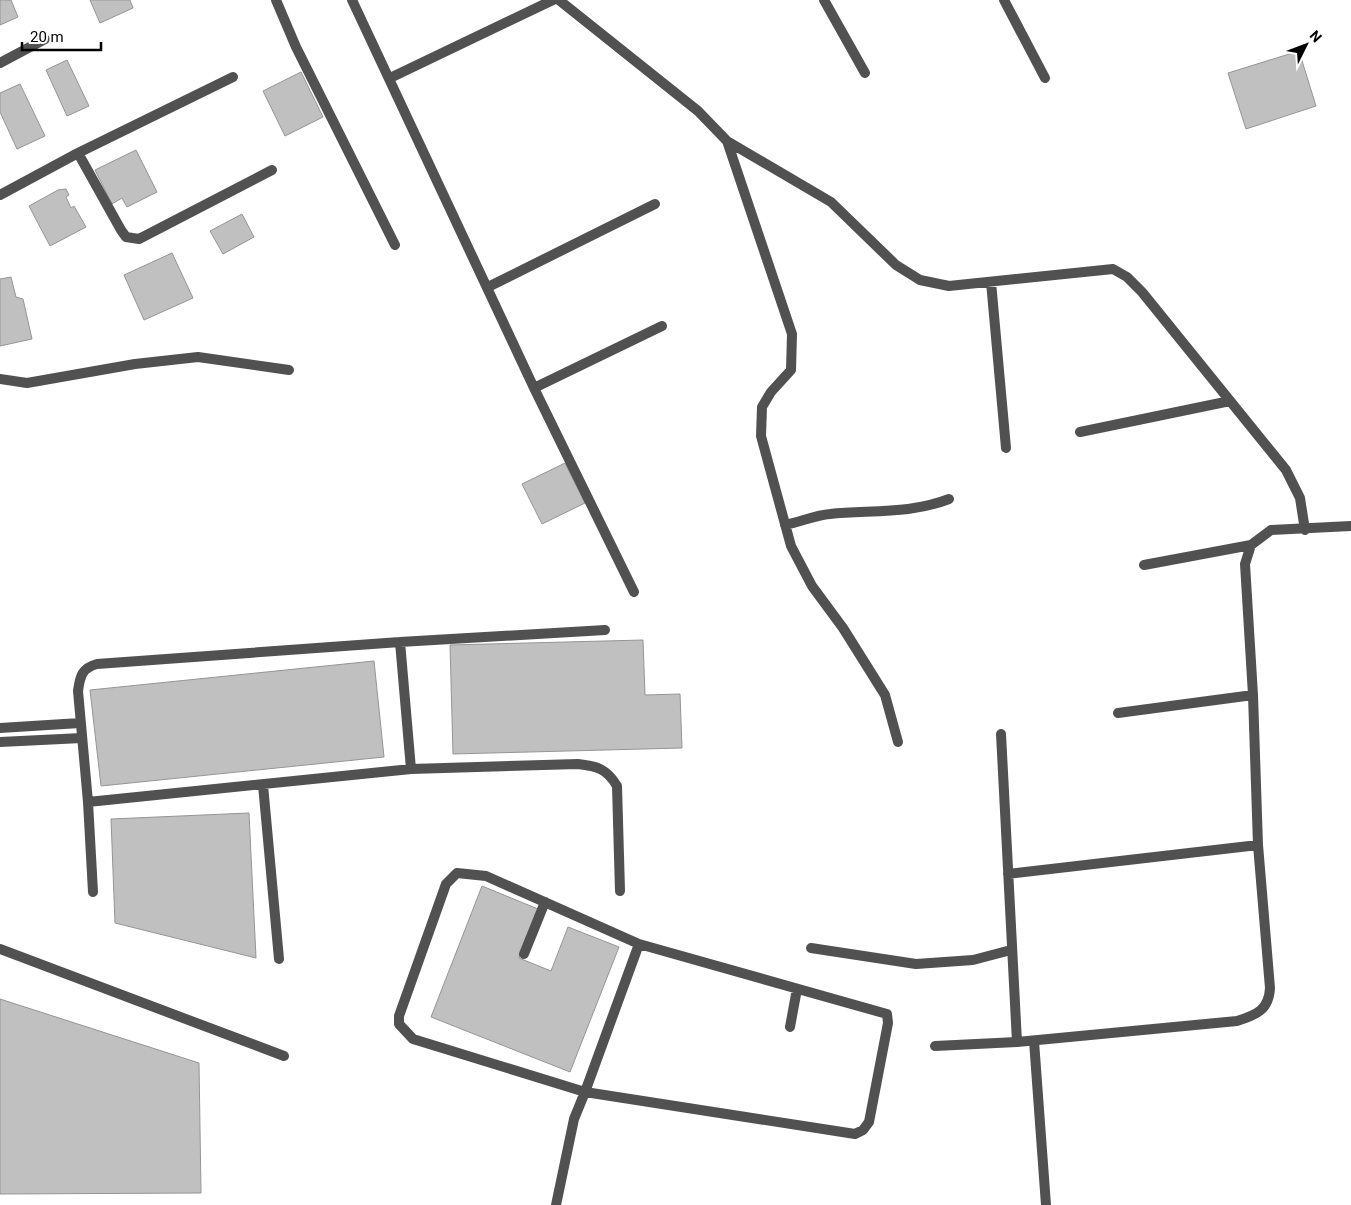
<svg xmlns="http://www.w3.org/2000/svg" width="1351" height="1205" font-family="Roboto,sans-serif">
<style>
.building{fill:#c0c0c0;stroke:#959595}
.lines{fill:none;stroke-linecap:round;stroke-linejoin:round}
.service{stroke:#515151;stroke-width:10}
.minor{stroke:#515151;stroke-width:10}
</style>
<rect width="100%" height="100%" fill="#fff"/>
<path class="building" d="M0 0H11L18 17 0 25Z
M90 0H130L133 8 100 23Z
M1299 51 1316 106 1246 129 1228 73Z
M67 60 89 106 67 116 46 70Z
M301 72 323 117 285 136 263 91Z
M20 84 45 136 17 149 0 112V93Z
M136 150 157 192 127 207 122 198 112 204 95 170Z
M66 189 69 195 66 197 71 208 74 206 86 227 50 246 29 206 58 190Z
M242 214 254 237 223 254 210 231Z
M172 253 193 298 144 320 124 275Z
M11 277 16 297 23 299 32 339 0 346V279Z
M565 463 585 503 542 524 522 484Z
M643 640 645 695 680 694 682 748 453 754 450 645Z
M374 661 384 757 101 786 90 690Z
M249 813 256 958 115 923 111 819Z
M482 886 538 909 519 958 551 971 568 927 619 947 570 1072 431 1017Z
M0 999 199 1063 201 1193 0 1194Z"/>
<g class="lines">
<path class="service" d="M0 379 27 383 135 364 198 357 289 370
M0 949 284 1056"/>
<path class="minor" d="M276 0 296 47 395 245
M352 0 534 388 634 592
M559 0 698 111 727 141 831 202 896 265 920 280 949 286 1113 269 1127 277 1142 292 1286 470 1300 498 1305 530
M824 0 865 73
M1004 0 1045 78
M0 63 45 39
M390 78 553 0
M727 141 792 334 791 370 771 392 762 407 761 436 791 546 812 586 843 628 885 695 898 742
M78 153 121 230 126 237 139 239 272 170
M0 195 78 153 233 77
M991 282 1006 448
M488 287 655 204
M534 388 662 326
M1080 432 1230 401
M785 525C800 522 816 515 830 514 871 510 911 514 949 499
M1144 565 1251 545
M400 642 411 769
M1118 713 1253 695
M0 728 80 723
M1001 734 1017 1042
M0 742 82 738
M263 785 279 959
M88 802 411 769 578 764C597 766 607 769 617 786L620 891
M1008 874 1258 845
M93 892 88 802 78 691C80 676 82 668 97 664L400 642 605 630
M811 948 916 964 973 960 1011 950
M524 954 545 902
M790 1027 797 989
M1034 1041 1046 1205
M935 1046 1017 1042 1237 1021C1256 1015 1269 1010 1270 988L1258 845 1253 695 1245 564 1251 545 1271 530 1351 526
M556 1205 574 1119 585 1092 855 1134 863 1130 869 1122 888 1023 887 1014 639 944 585 1092 413 1039 399 1024V1016L446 884 457 873 486 876 639 944"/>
</g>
<g transform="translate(1306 45) rotate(48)" stroke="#ffffff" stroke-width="4" paint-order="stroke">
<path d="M0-4L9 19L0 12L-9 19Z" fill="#000000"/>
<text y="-8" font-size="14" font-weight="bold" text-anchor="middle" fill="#000000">N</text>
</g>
<path d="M22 42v8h79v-8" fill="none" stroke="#000000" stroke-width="2.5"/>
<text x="30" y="42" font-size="15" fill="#000000" stroke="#ffffff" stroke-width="4" paint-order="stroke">20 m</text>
</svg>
